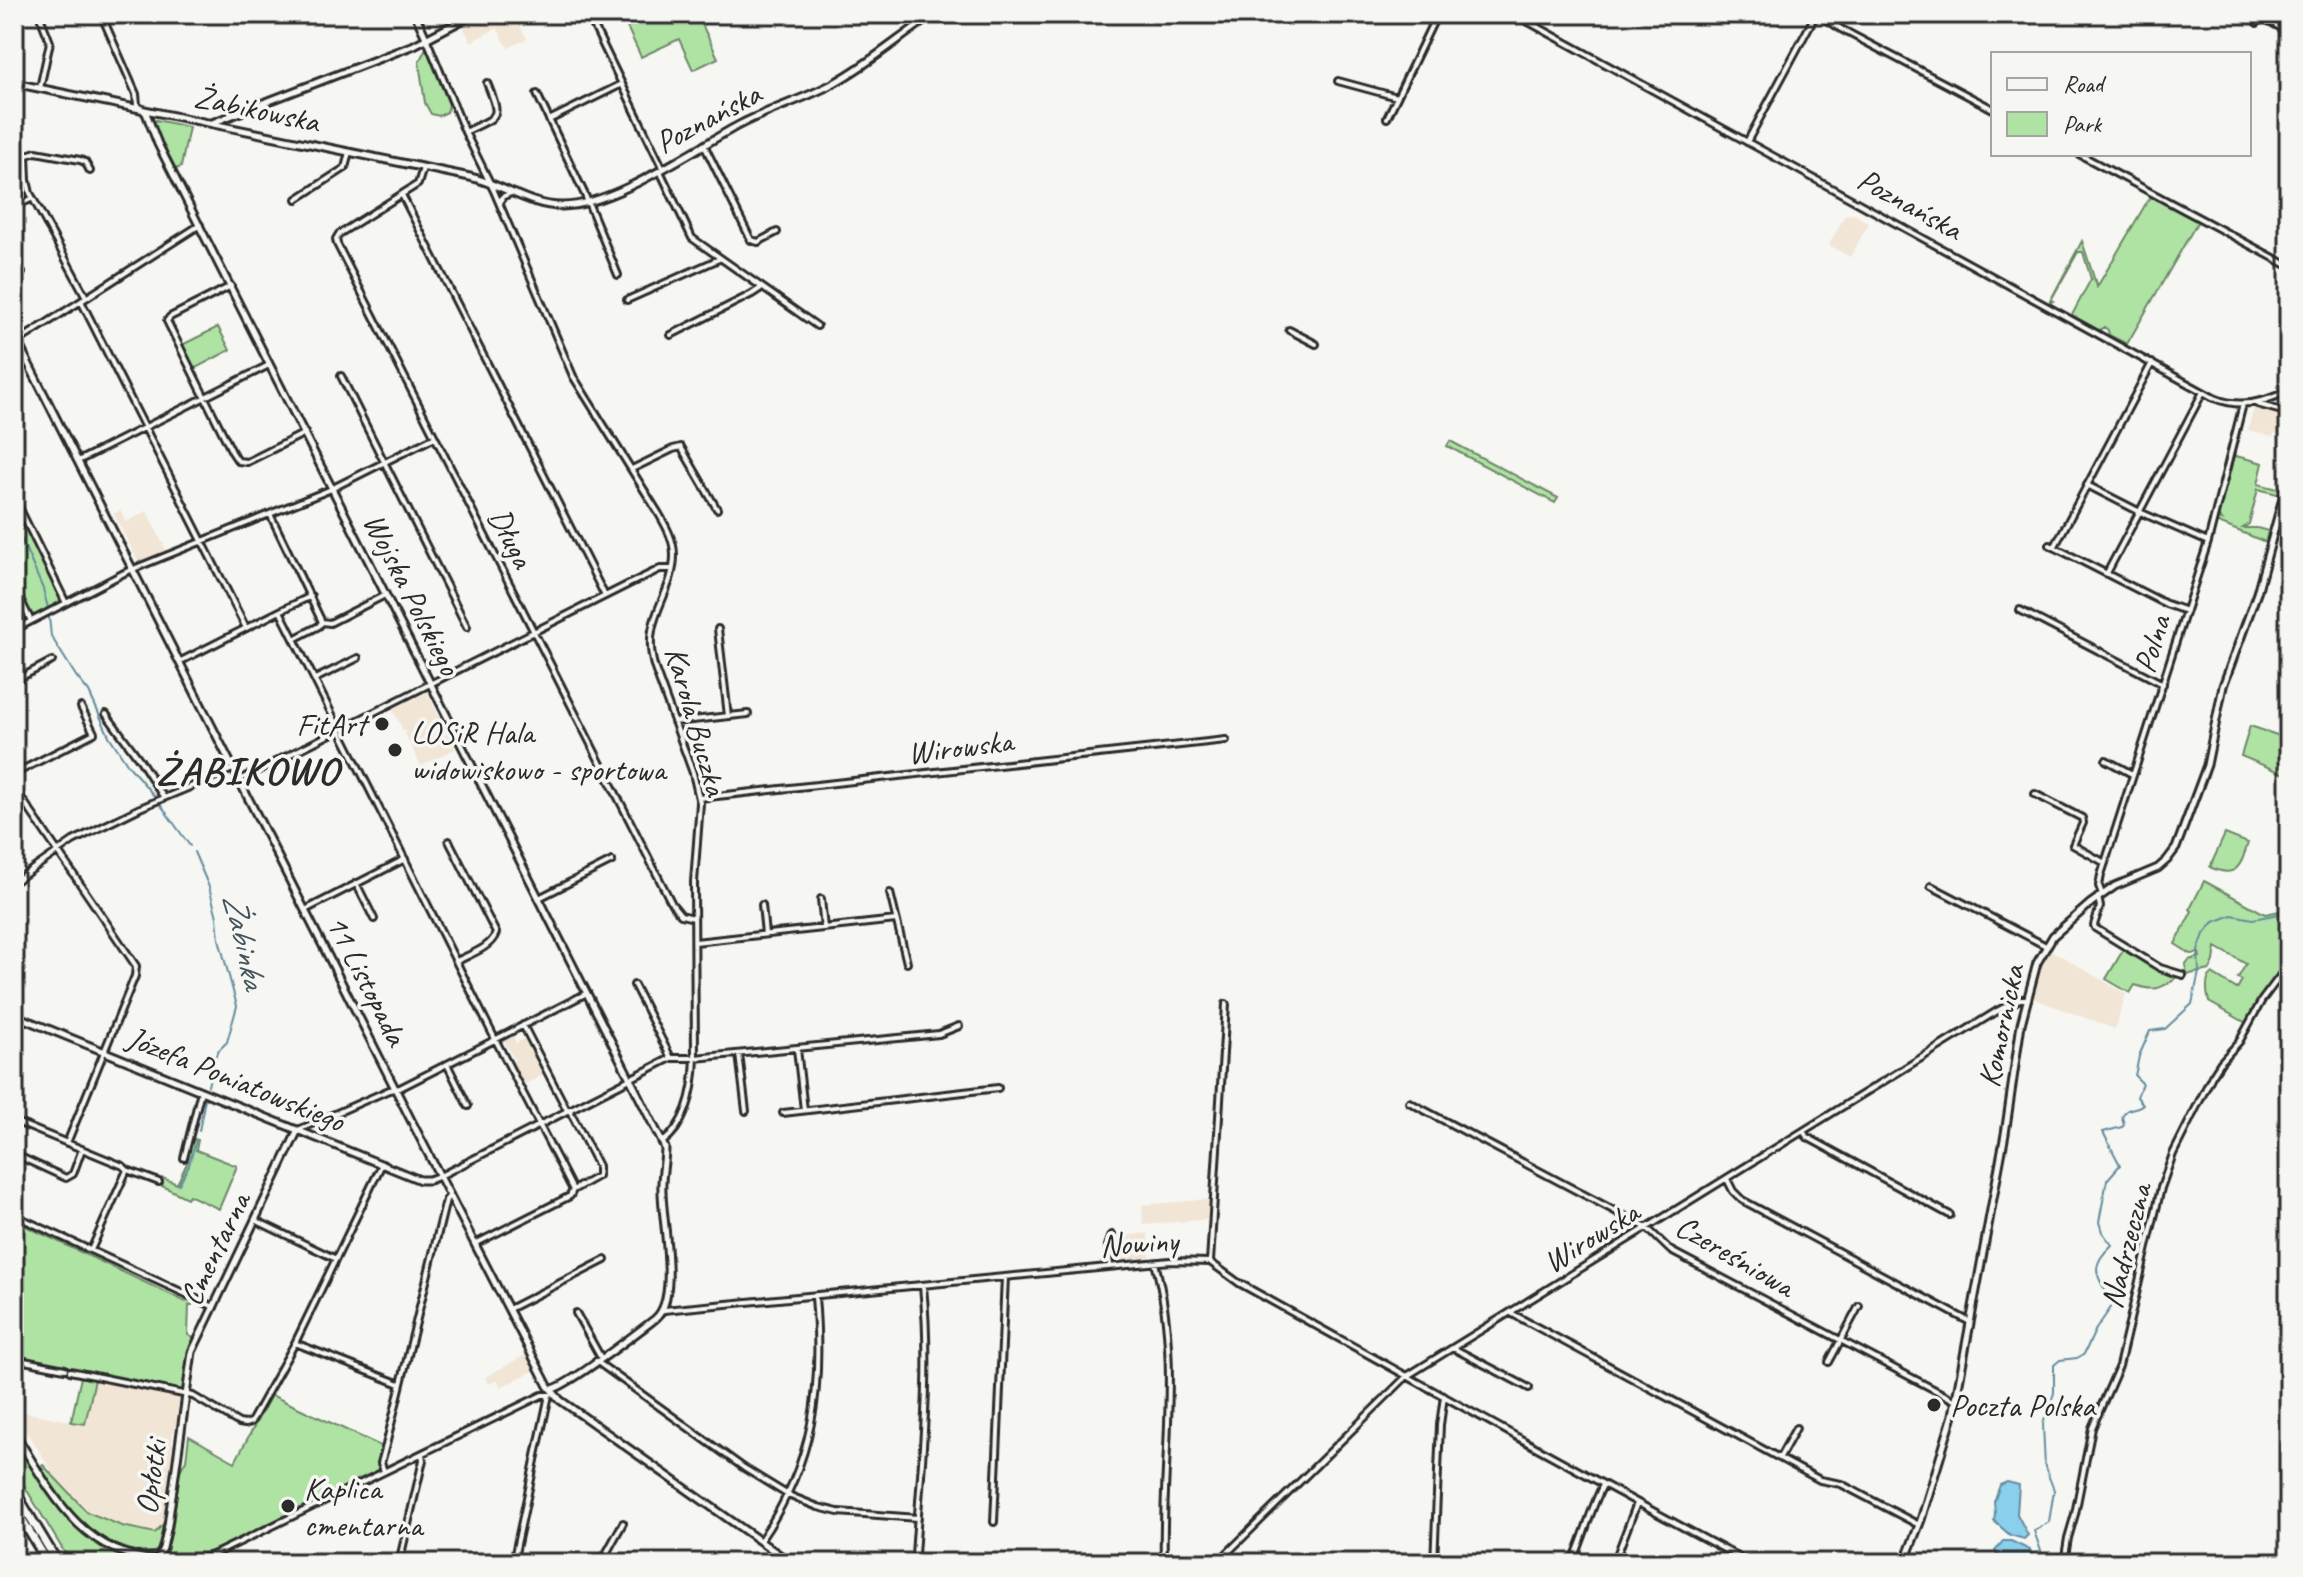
<svg xmlns="http://www.w3.org/2000/svg" width="2303" height="1577" font-family="Caveat,sans-serif">
<style>
.built{fill:#f1e5d6}
.green{fill:#afe3a4;stroke:#6d8768;stroke-width:2}
.water{fill:#8acfec;stroke:#648d9f;stroke-width:2}
.lines{fill:none;stroke-linecap:round;stroke-linejoin:round}
.stream{stroke:#648d9f;stroke-width:2}
.minor-casing{stroke:#2b2b2b;stroke-width:10}
.tertiary-casing{stroke:#2b2b2b;stroke-width:11}
.motorway-casing{stroke:#2b2b2b;stroke-width:13}
.minor{stroke:#f6f6f2;stroke-width:4}
.tertiary{stroke:#f6f6f2;stroke-width:5}
.motorway{stroke:#f6f6f2;stroke-width:7}
.poi-dot{fill:#2b2b2b;stroke:#f6f6f2;stroke-width:3}
.labels{text-anchor:middle;dominant-baseline:central;stroke-width:7;stroke-linejoin:round;paint-order:stroke}
.street-label{font-size:32px;fill:#2b2b2b;stroke:#f6f6f2}
.poi-label{font-size:32px;fill:#2b2b2b;stroke:#f6f6f2;text-anchor:start}
.water-label{font-size:34px;font-style:italic;fill:#43545b;stroke:#f6f6f2}
.district-label{font-size:40px;font-weight:bold;letter-spacing:2px;fill:#2b2b2b;stroke:#f6f6f2}
</style>
<rect width="100%" height="100%" fill="#f6f6f2"/>
<filter id="ink" filterUnits="userSpaceOnUse"><feTurbulence type="fractalNoise" baseFrequency=".0125" numOctaves="2"/><feDisplacementMap in="SourceGraphic" scale="16" xChannelSelector="R" yChannelSelector="G"/><feConvolveMatrix kernelMatrix="1 2 1 2 8 2 1 2 1" color-interpolation-filters="sRGB"/></filter>
<g filter="url(#ink)">
<path class="built" d="M484 14H513L527 39 508 48 497 28 471 42 463 27Z
M1853 214 1869 223 1850 257 1829 245 1845 215Z
M2254 408 2279 414 2280 419 2289 420V437L2274 433 2273 437 2248 430Z
M120 510 126 522 147 511 167 552 140 562 138 561 114 514Z
M427 692 455 749 421 766 405 734 406 731H403L393 709Z
M2049 949 2126 994 2115 1029 2032 998 2042 961Z
M513 1036 516 1043 525 1038 543 1075 523 1085 511 1062 515 1060 504 1041Z
M1210 1199V1219L1143 1225 1142 1205Z
M1148 1233 1150 1260 1116 1263 1114 1243 1116 1237Z
M527 1354 535 1370 501 1387 497 1380 489 1384 485 1377Z
M95 1379 182 1398 177 1431H173L172 1443 176 1444 170 1482 167 1484 170 1485 165 1522 155 1533 122 1526 87 1512 60 1484 14 1412V1410L85 1424Z"/>
<path class="green" d="M621 14H697L718 58 693 70 679 39 641 57Z
M426 48 449 105 447 112 439 116 431 114 425 103 419 62Z
M156 120 189 127 181 167 176 169 154 126Z
M2151 195 2198 221 2127 344 2109 335 2108 330 2104 327 2099 330 2072 315 2091 279 2083 252H2078L2051 300 2053 301 2049 303 2082 241 2097 287Z
M218 327 230 350 194 369 182 345Z
M1450 441 1558 498 1555 503 1447 446Z
M2232 455 2263 463 2258 484 2282 490 2281 495 2258 489 2249 524 2243 528H2257L2268 531 2266 539 2268 543 2216 522 2217 519 2222 520 2217 515Z
M14 501 62 599 60 602 35 615 31 614 14 581Z
M2250 726 2289 739V776L2241 756Z
M2225 834 2248 843C2241 865 2237 880 2210 867Z
M2204 881 2265 914 2285 910 2289 902V962L2248 1024 2209 1002C2207 994 2204 980 2212 974L2237 989 2242 980 2238 978 2246 964 2216 947 2214 961 2210 970 2190 974 2187 973 2185 965 2189 960 2200 957 2199 953 2191 954 2175 944 2192 911 2190 909Z
M2125 947 2161 970 2178 976C2162 989 2154 992 2135 985L2130 993 2106 979Z
M194 1139 198 1140 196 1150 237 1166 219 1209 189 1195 187 1198 160 1185 163 1178 177 1184 188 1161 184 1159Z
M15 1221 186 1302 187 1300 192 1301V1305H189L188 1335 195 1339 189 1353 183 1391 14 1357Z
M81 1377 95 1379 85 1424 71 1422Z
M271 1395 383 1447 378 1466 382 1470 215 1550 186 1559H170L166 1553 172 1531 180 1471 186 1460 189 1436 235 1462Z
M14 1437C39 1475 60 1521 101 1545 114 1552 130 1555 143 1560L145 1563H71L14 1469Z
M43 1465 87 1512 122 1526 155 1533 165 1522 157 1551C148 1555 142 1553 132 1550 86 1538 64 1504 40 1466Z"/>
<path class="water" d="M2007 1482 2019 1485 2017 1514 2028 1535 2024 1539 2010 1535 1994 1521 1995 1514 1994 1502 2000 1485Z
M2003 1541H2011L2030 1550 2032 1555 2028 1563H2002L1995 1551Z"/>
<g class="lines">
<path class="stream" d="M14 526 19 533
M20 536 43 589 48 608
M49 617 51 636 76 676 89 692 109 736 128 765 155 797
M160 804 190 846
M194 852 209 887 217 917 219 939 237 1006 227 1042 218 1051 214 1059 208 1086
M199 1131 205 1099
M179 1184 189 1165 196 1140
M2040 1563 2042 1554 2034 1531 2049 1522 2054 1490 2045 1467 2043 1424 2054 1393V1365L2060 1360 2077 1358 2084 1354 2096 1329 2112 1306C2102 1277 2084 1271 2112 1245L2102 1232 2099 1222 2107 1180 2120 1165 2103 1132 2122 1127 2124 1125 2122 1117C2127 1105 2135 1111 2143 1104L2137 1097 2142 1083 2135 1076 2139 1056 2150 1031 2165 1029 2192 1004 2199 972 2198 951 2204 934 2214 922 2232 915 2253 919 2289 912"/>
<defs>
<path id="minor" d="M39 14 50 42 40 88
M101 14 136 94 137 105 140 108
M588 14 663 169
M1514 14 2214 398C2240 409 2265 403 2289 390
M1819 14 1841 29 1993 109
M2256 14 2289 32
M2257 23 2262 14
M427 40 465 132 494 191 573 376 659 514C666 526 674 540 674 555 674 597 639 618 655 669L693 773 700 803 694 882 695 1058C694 1088 688 1123 663 1142
M1338 81 1397 97
M537 94 585 195 618 275
M1387 118 1437 14
M549 120 622 84
M465 132C499 115 502 120 487 83
M1747 142 1816 14
M704 145 751 240 758 242 777 232
M2079 154 2289 266
M14 155 24 156 36 152 80 160 85 162 90 171
M26 155 27 180 30 193 86 297
M423 168 418 184 339 234 336 239 337 244 672 904 681 915 694 918
M660 171 692 238 817 326
M402 195 605 596
M297 199 345 168 349 152
M500 204 502 197 511 193
M14 207 33 198
M14 277 22 273
M231 286 170 317 167 321 232 452 238 461 247 462 305 433
M627 300 719 259
M81 301 246 628
M1289 330 1316 344
M671 335 752 294 761 288
M14 344 200 225
M341 376 467 627
M2257 404 2289 413
M78 461 269 365
M632 469 673 449 681 447 717 509
M2087 485 2142 513 2208 542
M14 497 66 603
M270 514 322 622
M2050 545 2166 604 2186 611
M2055 546 2152 363
M2107 573 2203 392
M14 587 31 621
M311 596 280 611 493 1035 573 1190
M2020 610 2163 684
M322 622 330 623 385 595
M718 629 728 716
M14 630 126 572 329 490 435 437
M294 639 319 626 322 622
M179 662 280 611
M315 679 358 658
M14 681 52 661
M106 714 140 760 164 798
M674 722 748 714
M2106 760 2132 774
M14 774 94 733 81 707
M239 780 631 583 660 569H672
M14 787 136 966 135 976 67 1143
M2035 794 2082 818 2083 823 2073 845 2105 863
M699 798 1226 740
M449 841 496 933C491 948 470 954 457 961
M14 882 73 841 140 808 233 769
M356 883 374 919
M1931 886 2046 946
M890 893 907 963
M2102 894 2099 886 2101 875 2208 542 2243 404
M2098 897 2100 907 2094 925 2095 928 2160 968 2183 975
M539 898 612 861
M821 899 824 928
M762 905 765 934
M305 910 405 859
M695 942 896 920
M634 985 671 1058
M523 1025 567 1110
M797 1049 804 1110
M739 1054 746 1111
M447 1064 468 1106
M1409 1102 1647 1228 1671 1251 1956 1401
M783 1113 998 1088
M14 1121 123 1166 127 1170 91 1250
M298 1130 389 1090 400 1088 587 993
M1803 1131 1807 1137 1950 1215
M14 1154 66 1178 73 1174 82 1149
M184 1158 201 1091
M127 1170 159 1182
M440 1176 671 1058H695L939 1034 959 1026
M1727 1179 1733 1191 1742 1200 1970 1322
M14 1215 214 1307
M255 1220 336 1259
M475 1244 570 1196 573 1190 598 1176V1166L569 1109
M1210 1262 1226 1004
M1155 1263C1182 1360 1161 1463 1164 1563
M1110 1266 1108 1246 1112 1235
M509 1309 605 1260
M664 1310 1170 1261 1210 1262 1239 1283C1409 1377 1578 1472 1750 1563
M576 1313 601 1358
M1511 1313 1820 1480 1841 1484 1919 1525
M295 1343 400 1384
M1453 1348 1529 1388
M14 1359 65 1369
M596 1361 744 1468 788 1495 818 1507 838 1512 918 1518
M1829 1362 1859 1306
M70 1371 193 1396 239 1423 245 1424 251 1422 295 1343 382 1164
M1780 1457 1796 1428
M384 1471 381 1463 386 1445 446 1200 450 1195
M994 1522 1005 1277
M760 1541C814 1463 823 1390 815 1297
M915 1555C921 1466 932 1376 923 1286
M157 1560 170 1563
M189 1563 215 1554 542 1395H550
M399 1563 423 1460 422 1454
M513 1563 549 1395
M601 1563 623 1523
M1217 1563 1407 1376 1997 1011 2020 999H2028
M1434 1563 1440 1425 1444 1396
M1572 1563C1584 1538 1590 1510 1603 1485
M1614 1563 1637 1503
M2064 1563 2068 1538 2075 1514 2092 1428 2119 1366 2161 1188 2173 1154 2212 1076 2221 1062 2239 1042 2262 1000 2289 964"/>
<path id="tertiary" d="M415 14 427 40
M14 83 470 177C502 184 528 206 562 206 614 206 692 150 739 125 769 109 803 100 834 83 869 64 901 36 934 14
M142 109 146 113 158 144 665 1148C665 1162 661 1177 662 1191 662 1222 680 1299 655 1319 638 1332 567 1387 552 1389
M212 123 414 45 474 14
M14 335 412 1122 548 1386 560 1400 791 1563
M14 1015 420 1180H429L440 1176
M14 1432C51 1491 79 1553 157 1560
M156 1563 163 1548 168 1525 192 1352 298 1130
M1904 1563 1921 1520 1953 1415 2005 1134 2021 1024 2037 963 2053 936 2091 903 2115 886 2158 868 2167 860 2176 848 2207 765 2223 686 2257 593 2289 476"/>
<path id="motorway" d="M14 1490 58 1563
M14 1506 48 1563"/>
</defs>
<use href="#minor" class="minor-casing"/>
<use href="#tertiary" class="tertiary-casing"/>
<use href="#motorway" class="motorway-casing"/>
<use href="#minor" class="minor"/>
<use href="#tertiary" class="tertiary"/>
<use href="#motorway" class="motorway"/>
</g>
</g>
<g class="poi-dot">
<circle cx="382" cy="724" r="8"/>
<circle cx="395" cy="750" r="8"/>
<circle cx="1934" cy="1405" r="8"/>
<circle cx="288" cy="1506" r="8"/>
</g>
<g class="labels">
<g class="street-label">
<text transform="translate(257 109) rotate(12)">Żabikowska</text>
<text transform="translate(708 118) rotate(-28)">Poznańska</text>
<text transform="translate(1910 204) rotate(29)">Poznańska</text>
<text transform="translate(511 538) rotate(63)">Długa</text>
<text transform="translate(412 594) rotate(63)">Wojska Polskiego</text>
<text transform="translate(2152 644) rotate(-73)">Polna</text>
<text transform="translate(696 721) rotate(74)">Karola Buczka</text>
<text transform="translate(960 747) rotate(-7)">Wirowska</text>
<text transform="translate(367 980) rotate(63)">11 Listopada</text>
<text transform="translate(2001 1026) rotate(-78)">Komornicka</text>
<text transform="translate(236 1079) rotate(22)">Józefa Poniatowskiego</text>
<text transform="translate(1591 1237) rotate(-32)">Wirowska</text>
<text transform="translate(1139 1243) rotate(-4)">Nowiny</text>
<text transform="translate(2126 1246) rotate(-76)">Nadrzeczna</text>
<text transform="translate(215 1249) rotate(-64)">Cmentarna</text>
<text transform="translate(1735 1256) rotate(30)">Czereśniowa</text>
<text transform="translate(151 1477) rotate(-82)">Opłotki</text>
</g>
<g class="poi-label">
<text x="366" y="724" text-anchor="end">FitArt</text>
<text x="411" y="732">LOSiR Hala<tspan x="411" dy="37">widowiskowo - sportowa</tspan></text>
<text x="1950" y="1405">Poczta Polska</text>
<text x="304" y="1488">Kaplica<tspan x="304" dy="37">cmentarna</tspan></text>
</g>
<g class="water-label">
<text transform="translate(245 941) rotate(77)">Żabinka</text>
</g>
<g class="district-label">
<text x="248" y="771">ŻABIKOWO</text>
</g>
</g>
<rect width="2303" height="1577" fill="none" stroke="#f6f6f2" stroke-width="48"/>
<rect x="24" y="24" width="2255" height="1529" fill="none" stroke="#2b2b2b" stroke-width="3" filter="url(#ink)"/>
<rect x="1991" y="52" width="260" height="104" fill="#f6f6f2" stroke="#a5a5a2" stroke-width="2"/>
<rect x="2007" y="78" width="40" height="12" fill="#f6f6f2" stroke="#a5a5a2" stroke-width="2"/>
<text x="2063" y="92" font-size="24" fill="#2b2b2b">Road</text>
<rect x="2007" y="112" width="40" height="24" fill="#afe3a4" stroke="#a5a5a2" stroke-width="2"/>
<text x="2063" y="132" font-size="24" fill="#2b2b2b">Park</text>
</svg>
